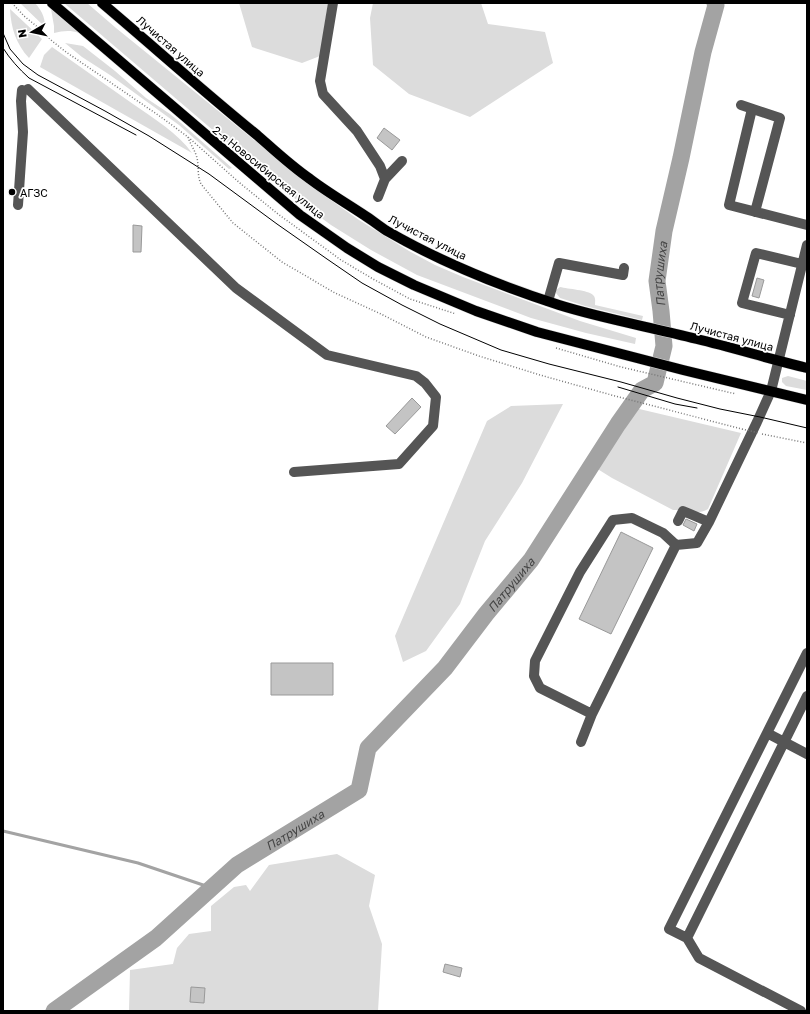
<svg xmlns="http://www.w3.org/2000/svg" width="810" height="1014" font-family="'Golos Text',sans-serif">
<style>
.green{fill:#dcdcdc}
.lines{fill:none;stroke-linecap:round;stroke-linejoin:round}
.stream{stroke:#a3a3a3;stroke-width:3}
.river{stroke:#a3a3a3;stroke-width:17}
.building{fill:#c4c4c4;stroke:#999}
.major-casing{stroke:#dbdbdb;stroke-width:11}
.path{stroke:#777;stroke-width:1.5;stroke-dasharray:1 2;stroke-linecap:butt}
.minor{stroke:#555;stroke-width:10}
.major{stroke:#000;stroke-width:10}
.tram{stroke:#000;stroke-width:1}
.path-bridge{stroke:#777;stroke-width:1.5;stroke-dasharray:1 2;stroke-linecap:butt}
.poi-dot{fill:#000;stroke:#fff;stroke-width:1.5}
.labels{text-anchor:middle;dominant-baseline:central;stroke-width:3.5;stroke-linejoin:round;paint-order:stroke}
.street-label{font-size:11px;fill:#000;stroke:#fff}
.poi-label{font-size:11px;fill:#000;stroke:#fff;text-anchor:start}
.water-label{font-size:12px;font-style:italic;fill:#444;stroke:#fff}
</style>
<rect width="100%" height="100%" fill="#fff"/>
<path class="green" d="M20 3H35C41 10 45 16 45 27Z
M64 3H87L116 28 311 186 359 220 409 251 435 265 463 277 580 321 636 338 635 344 586 333 531 318 417 275 371 250 331 225 286 192 242 155Z
M239 3H328L320 56 302 63 252 47Z
M373 3H481L488 24 545 32 553 63 470 117 409 94 373 65 370 18Z
M10 9 42 39 29 58C16 44 11 28 10 9Z
M51 9 79 33C70 30 63 31 54 33V26Z
M65 43 83 46 115 71 146 98 170 114 181 123 232 168 229 169 179 125 110 75 82 57Z
M52 47C79 66 106 85 133 104 153 118 178 133 192 153L40 67 44 55Z
M560 287C568 289 588 290 593 295 596 298 595 301 595 305L643 316 642 320 585 306 560 298 556 293V290Z
M788 376 807 381V390L786 386 782 382V378Z
M563 404 522 483 485 541 460 604 426 651 403 662 395 636 487 421 511 406Z
M635 408 741 433 708 509C697 516 685 509 673 510L612 478 596 468Z
M337 854 375 875 369 906 382 944 378 1011H129L130 970 173 964 177 948 189 934 211 931V906L234 887 246 885 250 891 269 865Z"/>
<g class="lines">
<path class="stream" d="M3 831 138 863 212 888"/>
<path class="river" id="s1" d="M54 1011 156 938 237 865 359 790 368 748 445 668 486 614 531 560 618 424 642 390 655 383 664 346 661 311 657 281 664 231 681 158 703 52 716 5 715 3"/>
</g>
<path class="building" d="M384 128 400 140 392 150 377 138Z
M133 225 142 226 141 252H133Z
M757 278 764 280 759 298 752 296Z
M412 398 421 407 395 434 386 426Z
M686 519 697 524 694 531 683 525Z
M621 532 653 548 611 634 579 619Z
M271 663H333V695H271Z
M445 964 462 968 460 977 443 972Z
M191 987 205 988 204 1003 190 1002Z"/>
<g class="lines">
<defs>
<path id="major" d="M52 3 300 215 347 248 378 267 414 285 476 311 537 332 683 370 807 400
M102 3C154 47 204 92 257 135 274 150 291 166 310 179 327 192 346 203 364 215 372 220 379 226 387 231 441 262 500 286 559 305 604 319 651 327 697 339 734 348 770 359 807 368"/>
</defs>
<use href="#major" class="major-casing"/>
<path class="path" d="M12 3 24 16 40 29 52 41 66 52 161 117 188 137 241 184 278 214 341 260 373 279 410 299 456 314
M188 137C190 144 195 150 197 158 199 166 197 176 201 184L233 223 282 262 335 293 381 314 426 337 479 356 540 375 615 396 742 429
M556 348 621 367 736 394
M762 434 807 443"/>
<path class="minor" d="M333 3 320 81 323 94 357 131 380 166 385 179 378 197
M28 89 236 288 327 355 416 376 425 383 436 397 433 426 399 464 294 472
M741 105 780 118 755 212
M752 109 729 205 807 225
M385 179 402 161
M18 205 23 132 21 101 22 90
M548 301 559 263 623 275 624 268
M790 315 742 303 756 253 802 264
M678 521 683 511 709 522
M807 653 669 929 687 938 807 696
M592 714 676 545
M767 733 807 754
M581 742 592 714 540 688 534 676 535 661 580 572 613 520 632 518 663 533 676 545 697 543 709 522 757 422 771 391 807 245
M687 938 699 958 801 1011"/>
<use href="#major" class="major"/>
<path class="tram" d="M3 33 10 49 23 64 38 75 105 111 149 136 209 174 277 224 327 259 362 283 402 305 440 324 501 350 549 364 621 382 677 398 720 409 760 417 807 428
M3 48C10 59 19 69 29 78L136 135
M618 387 675 404 697 408"/>
<path class="path-bridge" d="M742 429 759 433"/>
</g>
<circle class="poi-dot" cx="12" cy="192" r="4"/>
<g class="labels">
<g class="street-label">
<text transform="translate(171 46) rotate(41)">Лучистая улица</text>
<text transform="translate(269 172) rotate(39)">2-я Новосибирская улица</text>
<text transform="translate(428 237) rotate(27)">Лучистая улица</text>
<text transform="translate(732 336) rotate(15)">Лучистая улица</text>
</g>
<g class="poi-label">
<text x="20" y="192">АГЗС</text>
</g>
<g class="water-label">
<text stroke="none"><textPath href="#s1" startOffset="998">Патрушиха</textPath></text>
<text stroke="none"><textPath href="#s1" startOffset="638">Патрушиха</textPath></text>
<text stroke="none"><textPath href="#s1" startOffset="302">Патрушиха</textPath></text>
</g>
</g>
<rect width="810" height="1014" fill="none" stroke="#000000" stroke-width="8"/>
<g transform="translate(32 32) rotate(261)" stroke="#ffffff" stroke-width="3" paint-order="stroke">
<path d="M0-3L7 15L0 10L-7 15Z" fill="#000000"/>
<text y="-6" font-size="11" font-weight="bold" text-anchor="middle" fill="#000000">N</text>
</g>
</svg>
